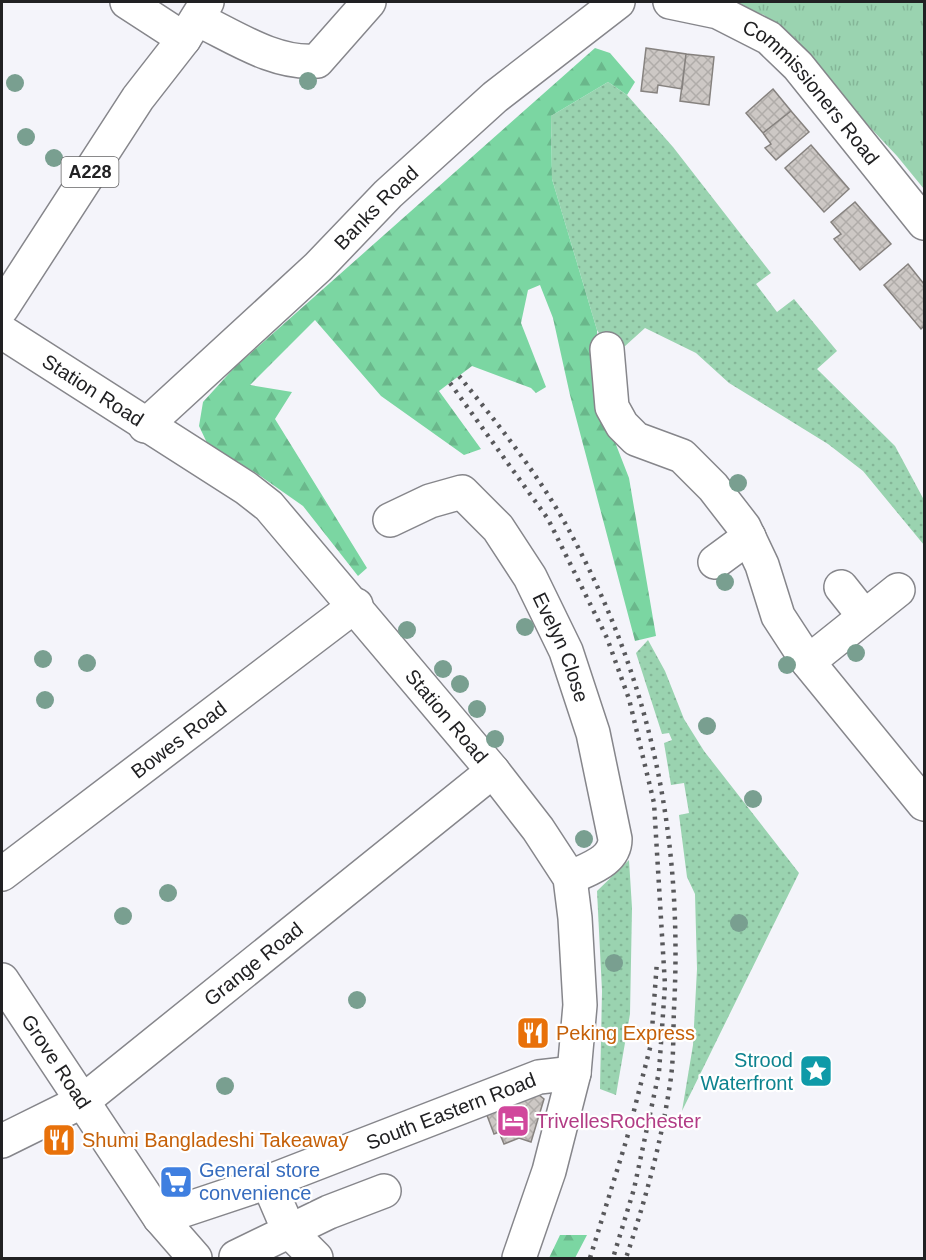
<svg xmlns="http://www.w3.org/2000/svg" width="926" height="1260" font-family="Arial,sans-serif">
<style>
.grass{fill:url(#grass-dots)}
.forest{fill:url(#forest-firs)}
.park{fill:url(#park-tufts)}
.building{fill:url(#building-cross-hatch);stroke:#86827f;stroke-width:1.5}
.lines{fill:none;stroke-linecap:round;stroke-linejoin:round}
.minor-casing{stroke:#86868b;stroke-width:36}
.major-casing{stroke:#86868b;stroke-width:36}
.minor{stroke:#fff;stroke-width:33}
.major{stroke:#fff;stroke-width:33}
.rail{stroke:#58585b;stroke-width:4.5;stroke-dasharray:3 6;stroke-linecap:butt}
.tree{fill:#799f90}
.labels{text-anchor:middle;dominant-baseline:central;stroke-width:4.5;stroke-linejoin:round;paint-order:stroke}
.shield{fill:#fff;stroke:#646465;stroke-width:1.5}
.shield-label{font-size:18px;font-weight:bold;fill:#212123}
.street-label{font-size:20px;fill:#212123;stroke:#fff}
.food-label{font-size:20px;fill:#c56008;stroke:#fff;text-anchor:start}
.culture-label{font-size:20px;fill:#0d838f;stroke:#fff;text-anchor:end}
.hotel-label{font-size:20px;fill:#b23c85;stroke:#fff;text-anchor:start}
.shop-label{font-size:20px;fill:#366cbe;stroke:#fff;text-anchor:start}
</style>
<defs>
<pattern id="grass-dots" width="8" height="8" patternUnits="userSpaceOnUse" patternTransform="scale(1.5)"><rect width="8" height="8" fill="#9ad3b0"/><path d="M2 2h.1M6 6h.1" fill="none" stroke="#84b597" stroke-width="1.8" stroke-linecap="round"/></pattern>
<pattern id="forest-firs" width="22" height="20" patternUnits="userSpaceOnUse" patternTransform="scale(1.5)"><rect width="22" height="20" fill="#7bd6a2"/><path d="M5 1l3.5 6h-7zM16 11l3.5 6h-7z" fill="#6ab78b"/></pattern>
<pattern id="park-tufts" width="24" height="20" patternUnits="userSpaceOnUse" patternTransform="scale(1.5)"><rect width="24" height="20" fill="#9ad3b0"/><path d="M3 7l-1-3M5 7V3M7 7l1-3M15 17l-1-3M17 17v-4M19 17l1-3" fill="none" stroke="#84b597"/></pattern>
<pattern id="building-cross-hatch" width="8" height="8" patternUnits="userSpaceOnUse" patternTransform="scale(1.5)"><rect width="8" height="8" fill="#cdc8c5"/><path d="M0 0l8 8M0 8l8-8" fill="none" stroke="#b0aca9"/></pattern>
</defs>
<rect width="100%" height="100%" fill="#f4f4fa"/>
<path class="grass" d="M608 82 627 95 673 147 771 273 756 284 777 312 794 299 837 351 817 369 895 446 924 500V545L863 471 828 444 729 383 696 353 645 328 614 356 597 330 552 179 551 116Z
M648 640 665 671 684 719 704 751 799 873 682 1111 693 1045 697 969 695 894 687 877 679 815 689 813 684 783 671 785 664 743 672 740 669 733 662 734 636 653Z
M629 860 632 908 630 1014 616 1095 600 1089 602 991 597 891Z"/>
<path class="forest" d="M595 48 610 53 635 82 627 95 608 82 551 116 552 179 597 330 599 401 629 478 656 636 635 641 570 395 553 318 540 285 528 290 521 323 546 387 536 393 531 388 472 366 439 391 481 449 464 455 381 396 315 320 250 385 292 392 275 419 367 568 358 576 303 506 256 473 208 445 199 426 203 402 234 368Z
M560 1235H587L575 1258H549Z"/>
<path class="park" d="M727 2H924V189L897 156 764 15Z"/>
<path class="building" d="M646 48 686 54 682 89 658 85 657 93 641 91Z
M686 54 714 57 709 105 680 101Z
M773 89 791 111 763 133 746 113Z
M791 111 809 132 776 160 765 148 771 144 763 133Z
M811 145 849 189 824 212 785 168Z
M855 202 891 244 860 270 834 239 841 234 831 222Z
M908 264 924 284V326L921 329 884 285Z
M534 1091 544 1099 531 1142 519 1138 504 1144 499 1132 494 1134 485 1110Z"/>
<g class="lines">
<defs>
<g id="minor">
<path d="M127 2 184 39"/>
<path id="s1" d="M670 2 718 12 769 38 798 66 924 223"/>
<path d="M197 19C233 36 275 65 317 61L369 2"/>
<path d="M607 349 612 407 622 425 636 439 682 456 713 487 744 527 762 565 778 616 808 662 924 804"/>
<path id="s2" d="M145 426 318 267 388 194 495 97 618 2"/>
<path id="s3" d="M390 520 430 501 462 492 498 528 530 577 566 651 593 733 615 839C615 862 587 869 570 878"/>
<path d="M715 562 749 537"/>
<path d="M841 587 864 616"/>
<path d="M808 662 898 590"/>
<path id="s4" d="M2 874 356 605"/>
<path id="s5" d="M2 980 160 1218 195 1258"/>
<path id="s6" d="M2 1141 83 1101 493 771"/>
<path d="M268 1182 289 1231 316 1258"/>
<path id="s7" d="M160 1218 268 1182 539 1077 574 1073"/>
<path d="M236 1257 329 1212 384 1191"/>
</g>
<g id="major">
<path d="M2 308 138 98 184 39 207 2"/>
<path id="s8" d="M2 332 246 488 269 506 493 771 538 829 570 878 575 918 580 1005 574 1073 549 1171 519 1258"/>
</g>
</defs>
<use href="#minor" class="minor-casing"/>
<use href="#major" class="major-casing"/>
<use href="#minor" class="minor"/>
<use href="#major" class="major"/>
<path class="rail" d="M459 376C498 424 542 479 571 534 652 684 683 839 674 1009 673 1033 674 1060 670 1084 661 1144 645 1201 626 1258
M450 383 548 519 607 638 629 699 654 803 665 985 659 1072 634 1189 613 1258
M590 1258 627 1138 651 1044 657 961"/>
</g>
<g class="tree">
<circle cx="308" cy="81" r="9"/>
<circle cx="15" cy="83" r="9"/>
<circle cx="26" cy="137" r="9"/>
<circle cx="54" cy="158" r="9"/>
<circle cx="738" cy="483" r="9"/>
<circle cx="725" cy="582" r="9"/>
<circle cx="525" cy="627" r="9"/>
<circle cx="407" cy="630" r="9"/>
<circle cx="856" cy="653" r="9"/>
<circle cx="43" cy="659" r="9"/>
<circle cx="87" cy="663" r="9"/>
<circle cx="787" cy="665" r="9"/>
<circle cx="443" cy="669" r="9"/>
<circle cx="460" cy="684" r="9"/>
<circle cx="45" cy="700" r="9"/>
<circle cx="477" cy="709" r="9"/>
<circle cx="707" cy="726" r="9"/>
<circle cx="495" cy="739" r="9"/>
<circle cx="753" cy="799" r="9"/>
<circle cx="584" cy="839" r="9"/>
<circle cx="168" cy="893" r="9"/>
<circle cx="123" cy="916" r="9"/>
<circle cx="739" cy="923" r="9"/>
<circle cx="614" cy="963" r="9"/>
<circle cx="357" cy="1000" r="9"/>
<circle cx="225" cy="1086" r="9"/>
</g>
<defs>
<symbol id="restaurant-square" viewBox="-11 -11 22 22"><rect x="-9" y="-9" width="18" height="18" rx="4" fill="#e8710a" stroke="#fff"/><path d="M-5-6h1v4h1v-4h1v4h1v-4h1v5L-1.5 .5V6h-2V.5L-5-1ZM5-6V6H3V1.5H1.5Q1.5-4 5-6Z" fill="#fff"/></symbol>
<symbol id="sight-square" viewBox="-11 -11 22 22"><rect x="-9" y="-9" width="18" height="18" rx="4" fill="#0f9aa8" stroke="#fff"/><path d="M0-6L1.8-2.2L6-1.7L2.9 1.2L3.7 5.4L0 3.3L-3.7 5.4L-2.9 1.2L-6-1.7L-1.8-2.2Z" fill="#fff"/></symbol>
<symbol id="hotel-square" viewBox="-11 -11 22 22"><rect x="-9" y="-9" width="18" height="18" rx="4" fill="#d1479c" stroke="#fff"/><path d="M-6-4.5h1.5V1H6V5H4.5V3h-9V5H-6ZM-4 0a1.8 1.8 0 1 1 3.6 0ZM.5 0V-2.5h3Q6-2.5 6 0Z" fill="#fff"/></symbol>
<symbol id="supermarket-square" viewBox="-11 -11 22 22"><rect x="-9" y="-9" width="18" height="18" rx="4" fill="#3f7fe0" stroke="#fff"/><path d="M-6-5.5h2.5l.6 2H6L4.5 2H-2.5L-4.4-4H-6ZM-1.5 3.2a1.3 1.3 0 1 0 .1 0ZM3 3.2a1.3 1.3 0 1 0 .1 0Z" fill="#fff"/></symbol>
</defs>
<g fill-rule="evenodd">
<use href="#restaurant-square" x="514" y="1014" width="38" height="38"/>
<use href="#sight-square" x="797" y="1052" width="38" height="38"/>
<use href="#hotel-square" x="494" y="1102" width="38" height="38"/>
<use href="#restaurant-square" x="40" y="1121" width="38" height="38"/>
<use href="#supermarket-square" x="157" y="1163" width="38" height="38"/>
</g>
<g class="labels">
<rect class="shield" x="61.5" y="157" width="57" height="30" rx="4.5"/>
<g class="shield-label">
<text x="90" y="172">A228</text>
</g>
<g class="street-label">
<text stroke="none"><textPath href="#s1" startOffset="174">Commissioners Road</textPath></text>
<text stroke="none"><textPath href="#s2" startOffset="318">Banks Road</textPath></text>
<text stroke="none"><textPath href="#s8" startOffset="108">Station Road</textPath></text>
<text stroke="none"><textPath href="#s3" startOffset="264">Evelyn Close</textPath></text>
<text stroke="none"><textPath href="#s8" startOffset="594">Station Road</textPath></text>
<text stroke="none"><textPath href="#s4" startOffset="222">Bowes Road</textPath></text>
<text stroke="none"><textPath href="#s6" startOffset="309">Grange Road</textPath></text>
<text stroke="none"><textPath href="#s5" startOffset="98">Grove Road</textPath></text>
<text stroke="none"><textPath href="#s7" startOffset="310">South Eastern Road</textPath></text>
</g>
<g class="food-label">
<text x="556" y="1033">Peking Express</text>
<text x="82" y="1140">Shumi Bangladeshi Takeaway</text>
</g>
<g class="culture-label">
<text x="793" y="1060">Strood<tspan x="793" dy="23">Waterfront</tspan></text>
</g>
<g class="hotel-label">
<text x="536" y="1121">TrivellesRochester</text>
</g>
<g class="shop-label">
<text x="199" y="1170">General store<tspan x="199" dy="23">convenience</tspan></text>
</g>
</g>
<rect width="926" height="1260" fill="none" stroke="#212123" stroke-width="6"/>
</svg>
